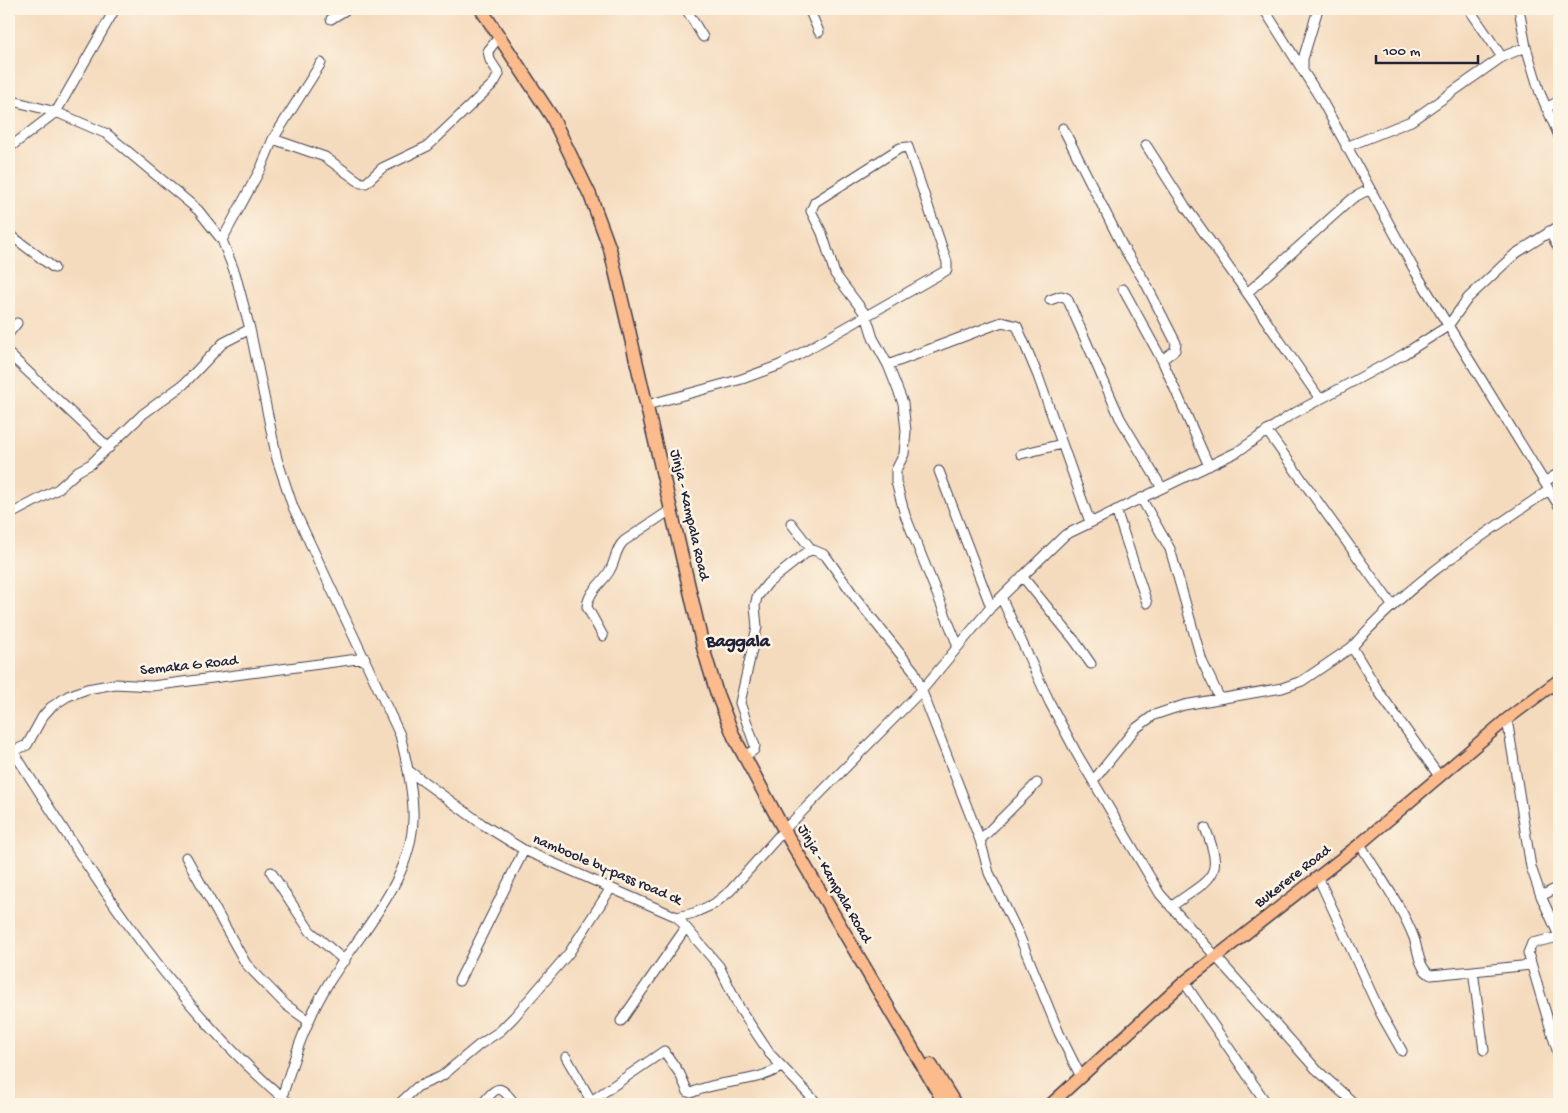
<svg xmlns="http://www.w3.org/2000/svg" width="1568" height="1113" font-family="'Gochi Hand',sans-serif">
<style>
.lines{fill:none;stroke-linecap:round;stroke-linejoin:round}
.minor-casing{stroke:#423e4f;stroke-width:11}
.major-casing{stroke:#423e4f;stroke-width:14}
.highway-casing{stroke:#423e4f;stroke-width:15}
.minor{stroke:#fff;stroke-width:9}
.major{stroke:#fbbb8c;stroke-width:11}
.highway{stroke:#fbbb8c;stroke-width:12}
.labels{text-anchor:middle;dominant-baseline:central;stroke-width:5;stroke-linejoin:round;paint-order:stroke}
.street-label{font-size:15px;fill:#22223b;stroke:#fcf5e5}
.quarter-label{font-size:18px;font-weight:bold;fill:#22223b;stroke:#fcf5e5}
</style>
<rect width="100%" height="100%" fill="#fcf5e5"/>
<filter id="ink" filterUnits="userSpaceOnUse"><feTurbulence type="fractalNoise" baseFrequency=".02" numOctaves="2"/><feDisplacementMap in="SourceGraphic" scale="10" xChannelSelector="R" yChannelSelector="G"/><feConvolveMatrix kernelMatrix="1 2 1 2 8 2 1 2 1" color-interpolation-filters="sRGB"/></filter>
<filter id="wash" filterUnits="userSpaceOnUse"><feTurbulence type="fractalNoise" baseFrequency=".0096" numOctaves="4" result="noise"/><feDisplacementMap in="SourceGraphic" scale="20" xChannelSelector="R" yChannelSelector="G"/><feGaussianBlur stdDeviation="1.12" result="paint"/><feColorMatrix in="noise" values="0 0 0 0 0 0 0 0 0 0 0 0 0 0 0 0 0 1.4 0 .05"/><feComposite in="paint" operator="in"/></filter>
<g filter="url(#wash)">
<rect width="100%" height="100%" fill="#f5dbbe"/>
</g>
<g filter="url(#ink)">
<g class="lines">
<defs>
<path id="minor" d="M686 9 703 37
M809 9 819 32
M1264 9 1322 101 1416 273 1559 506
M1469 9 1502 57
M1519 9 1526 47 1540 93 1559 136
M331 19 347 9
M1303 71V59L1318 9
M9 100 56 112 107 134 198 210 222 240 235 273 250 329 277 459 293 507 400 735C406 759 412 784 413 810 416 879 361 930 328 984 306 1020 294 1058 282 1097V1104
M1546 108 1559 101
M1063 128 1123 247 1145 282 1176 343 1175 350 1162 360
M273 139 325 157 361 183H366L382 168 428 146 494 83 499 74 490 60 488 51 499 37
M1146 145 1185 206 1247 293 1320 399
M1346 147 1411 121 1502 57 1526 47
M9 148 56 112 115 9
M1549 231 1559 249
M9 234 54 268
M222 240 261 168 273 139 321 63
M1123 289 1162 360 1209 466
M1247 293 1353 198 1370 189
M1050 300 1061 296 1067 298 1120 418 1162 488
M9 333 17 323
M9 354 109 448
M888 365 1002 322 1017 326 1038 376 1090 522
M647 405 742 379 780 365 947 270V262L908 147 900 148 815 202 811 211 822 233 835 274 866 315 873 338 888 365 903 403 906 431 904 454 896 470V482L905 515 958 646
M1267 431 1392 605
M1021 454 1062 444
M939 471 991 607
M1544 482 1559 473
M1141 498 1170 549 1202 661 1220 699
M1116 510 1147 603
M9 515 58 489 78 471 91 464 143 414 184 384 223 343 250 329
M791 523 811 549 825 555 855 597 914 671 980 840 989 873 1019 935 1059 1033 1081 1077
M1022 576 1075 641 1091 664
M1001 597 1050 703 1077 754 1160 894 1316 1069 1355 1104
M603 636 587 607C588 591 603 583 610 570 616 560 615 549 624 541L672 509
M1507 719 1531 867 1541 896 1559 936
M745 756 754 750 755 746 740 703 757 627 755 606 757 597 768 583 811 549
M409 771 482 824 524 850 677 917 694 913 714 904 730 891 784 830 922 690 991 607 1065 535 1237 452 1289 416 1404 354 1448 326 1468 298 1515 254 1559 226
M1439 776 1379 692 1352 647C1408 583 1479 538 1549 490
M1093 781 1135 729 1154 715 1184 705 1282 688 1302 681 1352 647
M980 840 1037 783
M1360 844C1378 875 1401 904 1414 938 1418 949 1419 970 1431 975L1473 971 1484 1050
M186 857 246 964 286 1005 307 1020
M271 872 310 931 345 961
M1318 877 1381 1014 1402 1051
M1541 896 1559 887
M1171 907C1209 878 1227 879 1205 828
M677 917 719 966 740 1009 770 1054 818 1104
M1559 937 1532 943 1528 953 1559 1057
M1473 971 1531 965
M459 981 524 850
M1184 982 1267 1104
M621 1021 685 929
M566 1057 593 1104
M591 1101 664 1051 680 1074 688 1092 691 1093C720 1079 754 1084 781 1067
M290 1104C174 1007 94 877 13 751L27 745 43 716 51 707 68 696 87 689 115 684 152 686 365 658
M399 1104 417 1087 442 1076 479 1045 500 1031 514 1017 569 953 611 888
M482 1104C498 1085 499 1084 515 1104"/>
<path id="major" d="M1051 1104 1184 982 1360 844 1507 719 1559 680"/>
<path id="highway" d="M481 9 552 117 590 195 610 249 704 651 717 694 734 737 784 830 945 1104
M931 1065 955 1104"/>
</defs>
<use href="#minor" class="minor-casing"/>
<use href="#major" class="major-casing"/>
<use href="#highway" class="highway-casing"/>
<use href="#minor" class="minor"/>
<use href="#major" class="major"/>
<use href="#highway" class="highway"/>
</g>
</g>
<g class="labels">
<g class="street-label">
<text transform="translate(689 515) rotate(77)">Jinja - Kampala Road</text>
<text transform="translate(189 666) rotate(-6)">Semaka G Road</text>
<text transform="translate(607 870) rotate(23)">namboole by-pass road ck</text>
<text transform="translate(1293 877) rotate(-38)">Bukerere Road</text>
<text transform="translate(834 884) rotate(60)">Jinja - Kampala Road</text>
</g>
<g class="quarter-label">
<text x="738" y="642">Baggala</text>
</g>
</g>
<rect width="1568" height="1113" fill="none" stroke="#fcf5e5" stroke-width="30"/>
<path d="M1376 55v8h102v-8" fill="none" stroke="#22223b" stroke-width="2.5"/>
<text x="1383" y="55" font-size="15" fill="#22223b" stroke="#fcf5e5" stroke-width="4" paint-order="stroke">100 m</text>
</svg>
